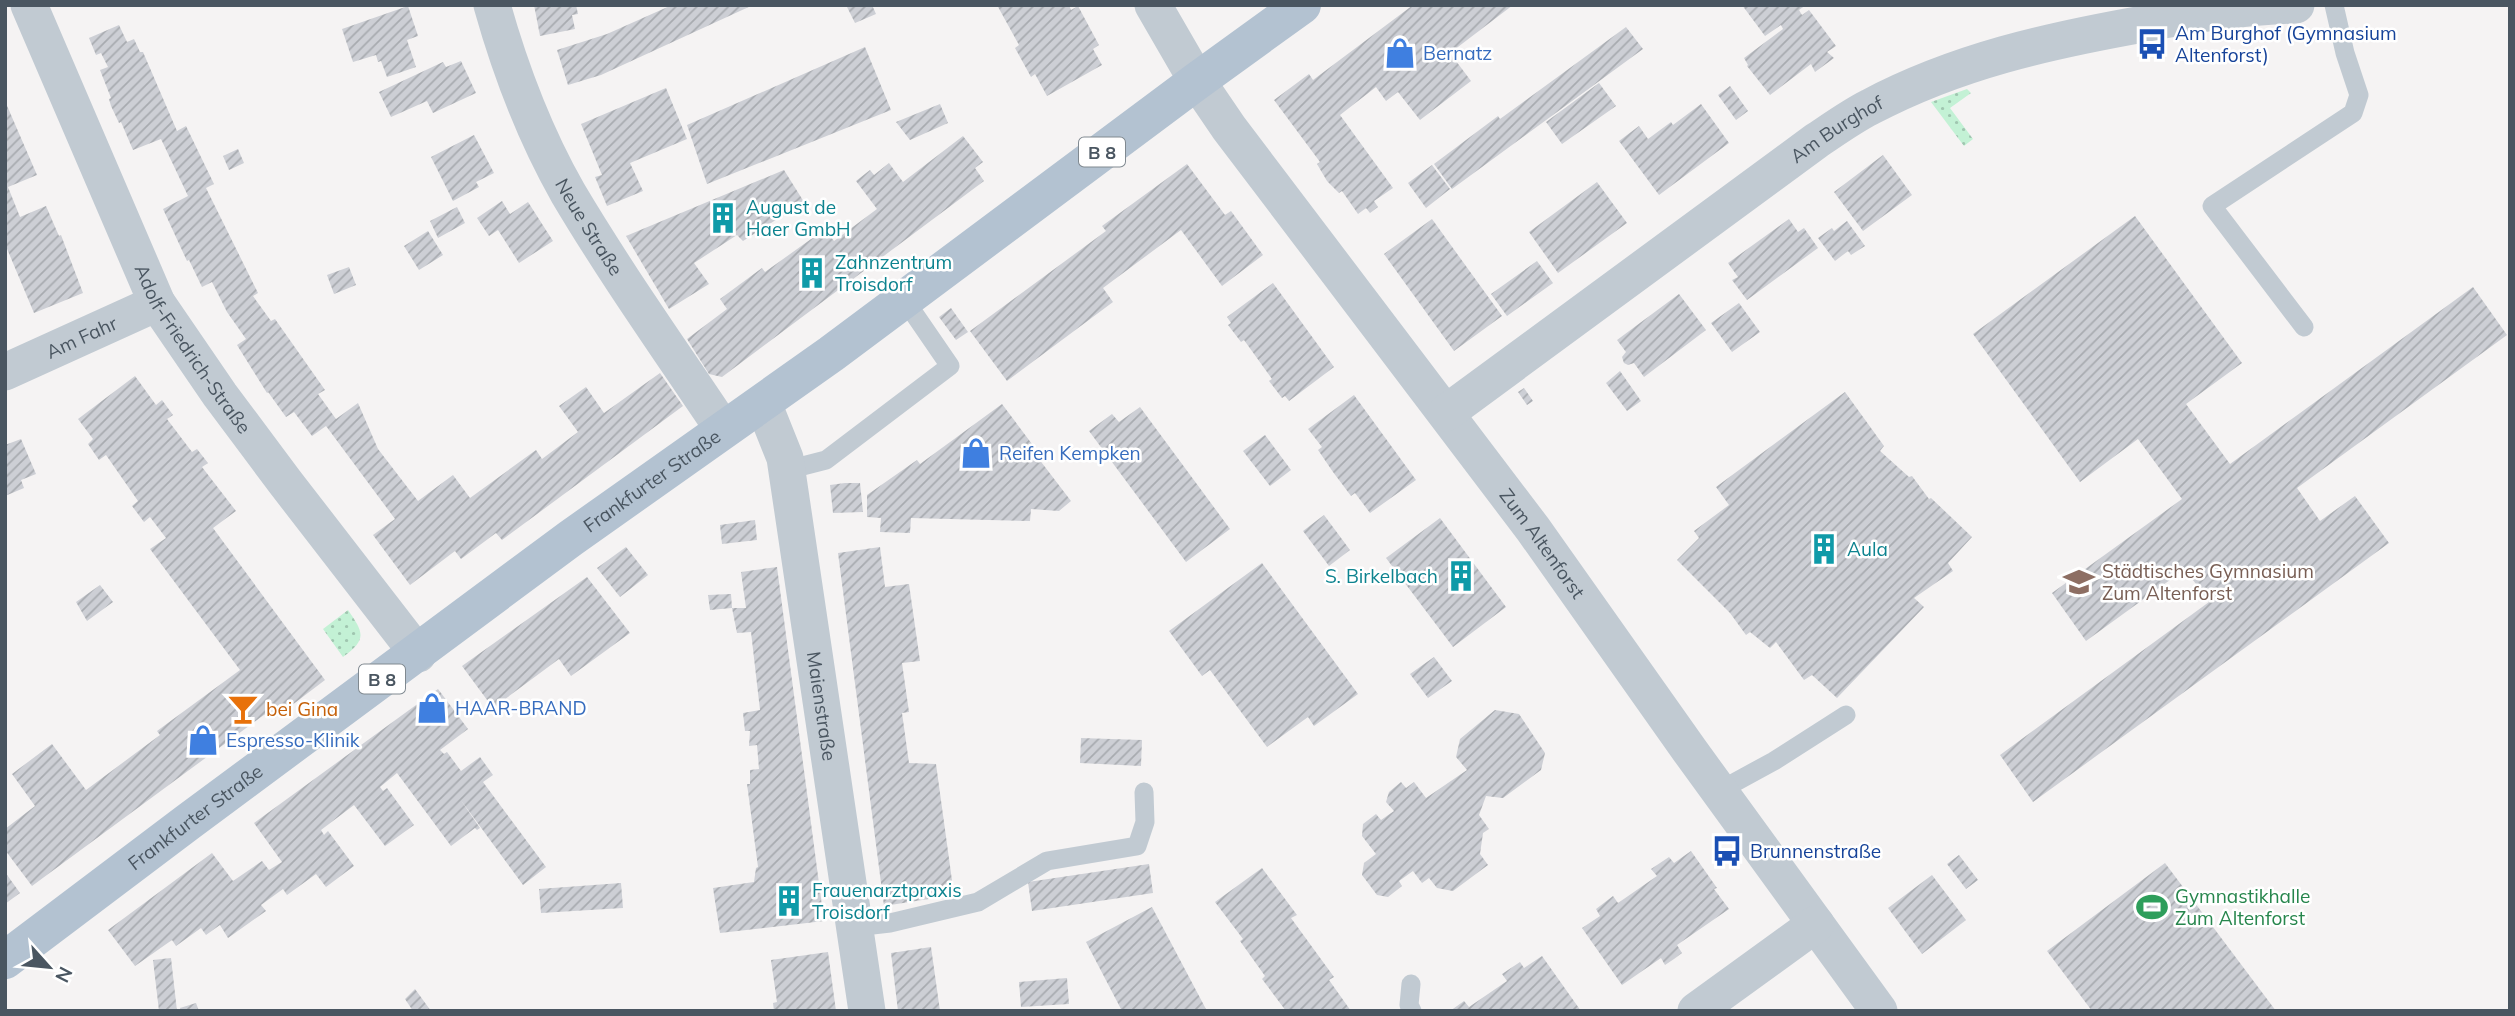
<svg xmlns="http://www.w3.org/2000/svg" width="2515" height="1016" font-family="Mulish,sans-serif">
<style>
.grass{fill:url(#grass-dots)}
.building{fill:url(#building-hatch)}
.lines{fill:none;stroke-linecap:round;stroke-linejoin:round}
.service{stroke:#c1cad2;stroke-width:19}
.minor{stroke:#c1cad2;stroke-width:37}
.primary{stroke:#b3c2d1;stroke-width:38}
.labels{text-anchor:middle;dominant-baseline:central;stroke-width:5;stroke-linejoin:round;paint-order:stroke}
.shield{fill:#fff;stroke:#808990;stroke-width:2}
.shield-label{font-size:18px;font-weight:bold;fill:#4a5661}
.transit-label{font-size:19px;fill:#164399;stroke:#fff;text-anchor:start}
.shop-label{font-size:19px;fill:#366cbe;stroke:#fff;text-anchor:start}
.street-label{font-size:19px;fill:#4a5661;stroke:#fff}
.culture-label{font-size:19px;fill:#0d838f;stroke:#fff;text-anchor:start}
.education-label{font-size:19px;fill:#785e54;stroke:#fff;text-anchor:start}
.food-label{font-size:19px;fill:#c56008;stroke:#fff;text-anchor:start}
.leisure-label{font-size:19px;fill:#27864d;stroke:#fff;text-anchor:start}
</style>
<defs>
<pattern id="grass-dots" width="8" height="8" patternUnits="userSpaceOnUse" patternTransform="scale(1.75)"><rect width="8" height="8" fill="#c3f1d5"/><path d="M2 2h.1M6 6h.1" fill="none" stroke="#a0c6b0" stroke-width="1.8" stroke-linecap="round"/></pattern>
<pattern id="building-hatch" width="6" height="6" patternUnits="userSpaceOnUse" patternTransform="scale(1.75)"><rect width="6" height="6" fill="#cdcfd5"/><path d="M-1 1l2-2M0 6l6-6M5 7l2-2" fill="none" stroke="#a8abb0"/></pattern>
</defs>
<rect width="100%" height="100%" fill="#f5f3f3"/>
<path class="grass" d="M1967 89 1971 93 1950 108 1973 139 1964 146 1931 102Z
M348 610C363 632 368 639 343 657L323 629Z"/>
<path class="building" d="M534 5H576L578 14 572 15 575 29 540 36Z
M672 5H753L601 75 568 85 557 50 607 34Z
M846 5H872L876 14 855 23Z
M997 5H1069L1071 10 1078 6 1099 45 1093 49 1102 65 1047 96 1035 74 1031 77 1015 48 1019 45Z
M1413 5H1513L1450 53 1471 81 1420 120 1398 92 1386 101 1376 87 1340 115 1393 188 1374 201 1378 207 1370 213 1366 208 1358 214 1342 191 1339 193 1327 181 1317 164 1320 162 1274 100 1309 74 1313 80Z
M1742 5H1806L1799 10 1802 15 1809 10 1836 46 1827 52 1834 58 1815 72 1811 64 1770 95 1747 66 1748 65 1744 58 1783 29 1781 25 1765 36Z
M408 6 418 36 407 40 416 67 387 77 381 61 378 62 376 55 353 62 342 29Z
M119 25 127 42 134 39 140 52H143L177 131 186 126 214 184 206 188 258 293 253 296 271 321 275 319 325 390 318 394 336 419 358 403 378 449 418 501 453 475 470 498 536 450 542 459 578 432 559 406 586 387 604 413 660 373 683 406 502 540 496 533 461 559 455 551 410 585 373 535 395 519 326 426 312 436 294 412 286 417 268 392 267 393 237 345 246 339 227 312 212 282 202 287 189 260 187 261 163 209 188 196 161 139 133 150 121 122 119 123 111 106 109 99 111 98 100 70 108 67 101 53 96 55 89 38Z
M1626 27 1643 49 1452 189 1434 164 1498 116 1500 119Z
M865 47 891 110 707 184 687 125Z
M461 61 476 93 433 113 427 101 391 117 379 92 443 62 446 67Z
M1599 83 1616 106 1562 144 1546 122Z
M1730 86 1748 111 1736 120 1718 95Z
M666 88 687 139 630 163 643 191 607 206 595 177 602 175 581 124Z
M5 101 37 175 8 187 20 217 46 206 59 236 61 235 83 293 34 313 5 244Z
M940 104 948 123 910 140 896 122Z
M1701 104 1729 143 1659 195 1619 141 1639 126 1648 139 1671 122 1673 125Z
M474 135 494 173 476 182 479 187 453 201 431 157Z
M963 136 983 162 975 168 984 181 722 377 709 374 687 339 727 309 720 299 762 268 765 272 825 229 834 241 877 209 856 181 870 170 874 175 889 163 903 182Z
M238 149 244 163 229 170 223 156Z
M1883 155 1912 195 1863 231 1834 192Z
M1187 164 1225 215 1231 211 1263 255 1222 286 1181 230 1103 288 1113 302 1007 381 970 331 1106 231 1102 226Z
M1432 165 1450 189 1426 208 1408 183Z
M784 170 804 202 743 241 737 235 694 263 709 284 669 309 626 236Z
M1597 182 1627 223 1558 273 1529 232Z
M502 201 510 214 528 202 553 241 519 263 498 230 489 236 477 218Z
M457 207 465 223 438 238 430 221Z
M2135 216 2242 363 2186 404 2230 464 2473 287 2507 335 2297 488 2320 521 2355 496 2389 543 2033 802 2000 755 2209 602 2185 569 2086 641 2052 593 2182 499 2138 439 2080 482 1973 334Z
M1432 219 1502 316 1454 351 1384 254Z
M1789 219 1798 232 1804 228 1818 248 1747 300 1732 280 1738 277 1728 263Z
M1847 221 1865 246 1851 255 1848 251 1835 261 1818 238 1832 228 1834 231Z
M428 231 443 255 419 270 404 246Z
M1537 261 1553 283 1507 316 1491 294Z
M349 267 356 285 334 294 327 275Z
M1273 283 1334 367 1289 401 1285 396 1282 398 1269 381 1272 379 1244 340 1241 342 1228 325 1231 323 1227 317Z
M1679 294 1706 330 1644 377 1634 363 1628 365 1624 363 1622 357 1626 352 1617 340Z
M1739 303 1760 332 1732 352 1711 323Z
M951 308 968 332 956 340 939 317Z
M1620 371 1641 401 1627 411 1606 383Z
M135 376 156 405 162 400 173 415 167 419 192 452 197 449 208 463 202 467 236 511 213 528 325 680 275 718 270 711 261 717 32 886 5 850V829L35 806 12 774 52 744 86 790 160 735 157 731 240 670 150 549 166 538 150 517 144 522 132 506 138 501 106 455 99 460 88 444 93 439 78 419Z
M1524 388 1533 401 1527 405 1518 392Z
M1845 392 1884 446 1880 451 1909 477 1912 476 1929 499 1931 498 1972 537 1948 563 1953 571 1914 598 1924 607 1837 698 1812 675 1804 680 1776 642 1770 648 1750 632 1746 635 1730 613 1677 560 1699 538 1694 531 1729 505 1716 487Z
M1354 395 1416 480 1370 513 1355 493 1351 496 1333 472 1318 450 1322 447 1308 429Z
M1002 404 1032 444 1029 446 1071 501 1059 511 1031 509 1030 521 911 518 910 533 880 532 881 518 867 517V495L917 460 920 464Z
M1140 407 1230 529 1186 562 1089 431 1112 414 1119 422Z
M1265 435 1291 470 1270 486 1243 451Z
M21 439 36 474 21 480 24 488 5 496V445Z
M845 483H860L863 512 833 513 830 485Z
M1324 515 1350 550 1329 566 1303 531Z
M1440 518 1506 607 1453 647 1386 558Z
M755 520 757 540 722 544 720 525Z
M626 547 648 575 620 597 597 568Z
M880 547 885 587 909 584 920 661 902 663 909 712 902 713 909 763 936 764 954 895 884 906 838 553Z
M1262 563 1358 694 1314 726 1308 717 1267 747 1210 670 1202 676 1169 631Z
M777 567 824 921 720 933 713 888 754 882 756 868 758 867 747 784H750V770L759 769 757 745 749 746 750 731H745L743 713 760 710 751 632 737 633 732 608H746L741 572Z
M587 577 630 633 571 676 559 659 493 708 462 666Z
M100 585 113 602 87 621 76 602Z
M731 594 732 608 710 610 708 595Z
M1434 657 1452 681 1428 698 1410 674Z
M438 689 468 729 440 750 444 754 447 752 461 771 480 757 493 775 483 782 546 867 523 885 460 799 480 828 477 830 475 828 451 846 397 773 380 787 383 791 387 788 414 825 385 846 354 805 321 830 324 835 328 831 354 866 326 887 316 874 287 895 283 889 261 905 266 911 228 938 220 925 206 935 201 928 176 946 172 940 135 966 108 930 212 853 233 881 262 861 269 870 282 862 254 823Z
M1495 710 1519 714 1545 753 1541 770 1503 798 1486 796 1479 815 1489 829 1483 833 1480 854 1488 865 1453 891 1437 888 1429 878 1422 883 1413 871 1399 881 1402 886 1388 897 1377 895 1362 875 1364 863 1376 854 1362 836 1363 824 1376 814 1381 820 1394 811 1386 802 1389 792 1401 782 1406 788 1414 782 1426 798 1467 770 1456 757 1460 739Z
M1081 738 1142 740 1141 766 1080 763Z
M1691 851 1717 888 1714 889 1729 909 1677 945 1682 953 1674 959 1665 965 1661 958 1622 985 1582 928 1600 916 1596 909 1613 896 1618 903 1657 876 1651 869 1669 857 1674 863Z
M1959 855 1978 880 1966 889 1947 864Z
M2165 863 2276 1011H2092L2047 951Z
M1149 864 1153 893 1032 911 1028 882Z
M1262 868 1297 915 1291 918 1334 977 1329 980 1351 1011H1286L1262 979 1265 976 1240 941 1243 939 1215 902Z
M5 872 20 893 5 904Z
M1932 875 1966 920 1922 954 1888 908Z
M621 883 623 908 541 913 539 889Z
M1152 907 1207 1011H1122L1086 942Z
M931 947 940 1011H898L891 953Z
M828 952 836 1011H774L773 1003 777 1002 771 960Z
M1542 956 1581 1011H1450L1464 1001 1469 1007 1507 981 1502 974 1520 962 1524 968Z
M171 958 177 1011H159L153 960Z
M1067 978 1069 1004 1021 1007 1019 982Z
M415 989 431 1011H413L405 999Z
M196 1003 199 1011H181L180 1008Z"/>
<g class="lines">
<path class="service" d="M2304 327 2212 206 2353 113 2359 95 2345 53 2334 5
M787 470 826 460 950 366 904 299
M1719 791 1774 761 1846 715
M855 927 890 923 978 902 1047 861 1137 846 1145 822 1144 792
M1411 984 1409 1005 1412 1011"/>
<g class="minor">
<path id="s1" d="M29 5 157 303 220 395 285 482 418 654"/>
<path id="s2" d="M492 5C510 69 535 135 568 193 616 274 671 351 723 429"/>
<path id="s3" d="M1153 5 1197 81 1229 128 1533 529 1690 751 1879 1011"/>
<path id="s4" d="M5 372 157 303"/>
<path id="s5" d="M763 403 785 458 867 1011"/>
<path id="s6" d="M1446 413 1816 141C1834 129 1852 116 1870 107 1957 61 2048 41 2143 24 2194 14 2244 7 2296 5"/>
<path d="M1696 1011 1816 924"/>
</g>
<path class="primary" id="s7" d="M5 960 188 822 571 538 831 354 1197 81 1302 5"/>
</g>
<defs>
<symbol id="bus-bare" viewBox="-9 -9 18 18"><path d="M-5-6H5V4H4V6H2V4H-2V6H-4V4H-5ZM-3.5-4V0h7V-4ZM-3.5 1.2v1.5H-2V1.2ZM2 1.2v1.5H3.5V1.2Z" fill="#1a4fb4" stroke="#fff" stroke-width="2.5" paint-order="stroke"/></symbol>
<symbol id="shop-bare" viewBox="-9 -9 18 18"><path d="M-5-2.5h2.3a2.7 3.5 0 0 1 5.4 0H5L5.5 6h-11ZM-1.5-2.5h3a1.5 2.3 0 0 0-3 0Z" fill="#3f7fe0" stroke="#fff" stroke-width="2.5" paint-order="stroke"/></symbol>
<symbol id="building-bare" viewBox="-9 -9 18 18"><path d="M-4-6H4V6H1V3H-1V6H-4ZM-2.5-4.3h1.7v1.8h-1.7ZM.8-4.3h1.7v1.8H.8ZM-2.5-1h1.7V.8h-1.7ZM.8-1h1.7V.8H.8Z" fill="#0f9aa8" stroke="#fff" stroke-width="2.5" paint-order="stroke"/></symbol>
<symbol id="school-bare" viewBox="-9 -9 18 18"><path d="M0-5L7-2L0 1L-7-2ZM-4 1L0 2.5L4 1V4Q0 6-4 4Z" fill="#8d6e63" stroke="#fff" stroke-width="2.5" paint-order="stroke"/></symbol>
<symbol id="bar-bare" viewBox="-9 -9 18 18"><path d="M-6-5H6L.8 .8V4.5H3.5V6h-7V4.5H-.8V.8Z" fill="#e8710a" stroke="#fff" stroke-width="2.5" paint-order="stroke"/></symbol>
<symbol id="stadium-bare" viewBox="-9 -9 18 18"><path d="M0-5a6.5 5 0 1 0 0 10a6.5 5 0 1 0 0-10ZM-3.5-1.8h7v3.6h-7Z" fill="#2e9e5b" stroke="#fff" stroke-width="2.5" paint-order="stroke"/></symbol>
</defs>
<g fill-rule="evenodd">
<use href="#bus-bare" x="2130" y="22" width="44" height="44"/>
<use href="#shop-bare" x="1378" y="31" width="44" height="44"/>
<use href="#building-bare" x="701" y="196" width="44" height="44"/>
<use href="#building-bare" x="790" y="251" width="44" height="44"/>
<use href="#shop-bare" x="954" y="431" width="44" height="44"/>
<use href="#building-bare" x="1802" y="527" width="44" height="44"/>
<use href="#building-bare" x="1439" y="554" width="44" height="44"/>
<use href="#school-bare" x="2057" y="560" width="44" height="44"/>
<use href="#shop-bare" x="410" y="686" width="44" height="44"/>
<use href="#bar-bare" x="221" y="687" width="44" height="44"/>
<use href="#shop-bare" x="181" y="718" width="44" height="44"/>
<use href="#bus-bare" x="1705" y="829" width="44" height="44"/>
<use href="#building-bare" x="767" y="879" width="44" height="44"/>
<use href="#stadium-bare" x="2130" y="885" width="44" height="44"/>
</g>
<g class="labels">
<g class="shield">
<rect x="1079" y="137.5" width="46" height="29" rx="5"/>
<rect x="359" y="664.5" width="46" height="29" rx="5"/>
</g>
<g class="shield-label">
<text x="1102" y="152">B 8</text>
<text x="382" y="679">B 8</text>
</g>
<g class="transit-label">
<text x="2175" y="33">Am Burghof (Gymnasium<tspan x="2175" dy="22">Altenforst)</tspan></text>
<text x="1750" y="851">Brunnenstraße</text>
</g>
<g class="shop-label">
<text x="1423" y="53">Bernatz</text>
<text x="999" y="453">Reifen Kempken</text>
<text x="455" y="708">HAAR-BRAND</text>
<text x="226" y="740">Espresso-Klinik</text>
</g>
<g class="street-label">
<text stroke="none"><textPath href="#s6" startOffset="483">Am Burghof</textPath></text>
<text stroke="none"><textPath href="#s2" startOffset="243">Neue Straße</textPath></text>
<text stroke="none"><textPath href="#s4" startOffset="84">Am Fahr</textPath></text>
<text stroke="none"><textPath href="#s1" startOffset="382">Adolf-Friedrich-Straße</textPath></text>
<text stroke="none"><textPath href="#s7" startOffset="805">Frankfurter Straße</textPath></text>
<text stroke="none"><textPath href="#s3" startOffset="665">Zum Altenforst</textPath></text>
<text stroke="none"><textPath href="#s5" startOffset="310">Maienstraße</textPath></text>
<text stroke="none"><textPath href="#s7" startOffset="238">Frankfurter Straße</textPath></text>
</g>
<g class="culture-label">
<text x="746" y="207">August de<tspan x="746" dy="22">Haer GmbH</tspan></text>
<text x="835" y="262">Zahnzentrum<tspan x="835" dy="22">Troisdorf</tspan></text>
<text x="1847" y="549">Aula</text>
<text x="1438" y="576" text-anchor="end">S. Birkelbach</text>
<text x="812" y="890">Frauenarztpraxis<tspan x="812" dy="22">Troisdorf</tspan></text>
</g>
<g class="education-label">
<text x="2102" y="571">Städtisches Gymnasium<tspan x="2102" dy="22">Zum Altenforst</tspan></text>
</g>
<g class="food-label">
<text x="266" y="709">bei Gina</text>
</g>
<g class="leisure-label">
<text x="2175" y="896">Gymnastikhalle<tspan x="2175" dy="22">Zum Altenforst</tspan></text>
</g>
</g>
<rect width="2515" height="1016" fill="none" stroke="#4a5661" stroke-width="14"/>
<g transform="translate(49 967) rotate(117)" stroke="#ffffff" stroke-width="5" paint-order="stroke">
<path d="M0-5L12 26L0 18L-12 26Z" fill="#4a5661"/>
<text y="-10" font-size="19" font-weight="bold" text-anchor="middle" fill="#4a5661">N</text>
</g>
</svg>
